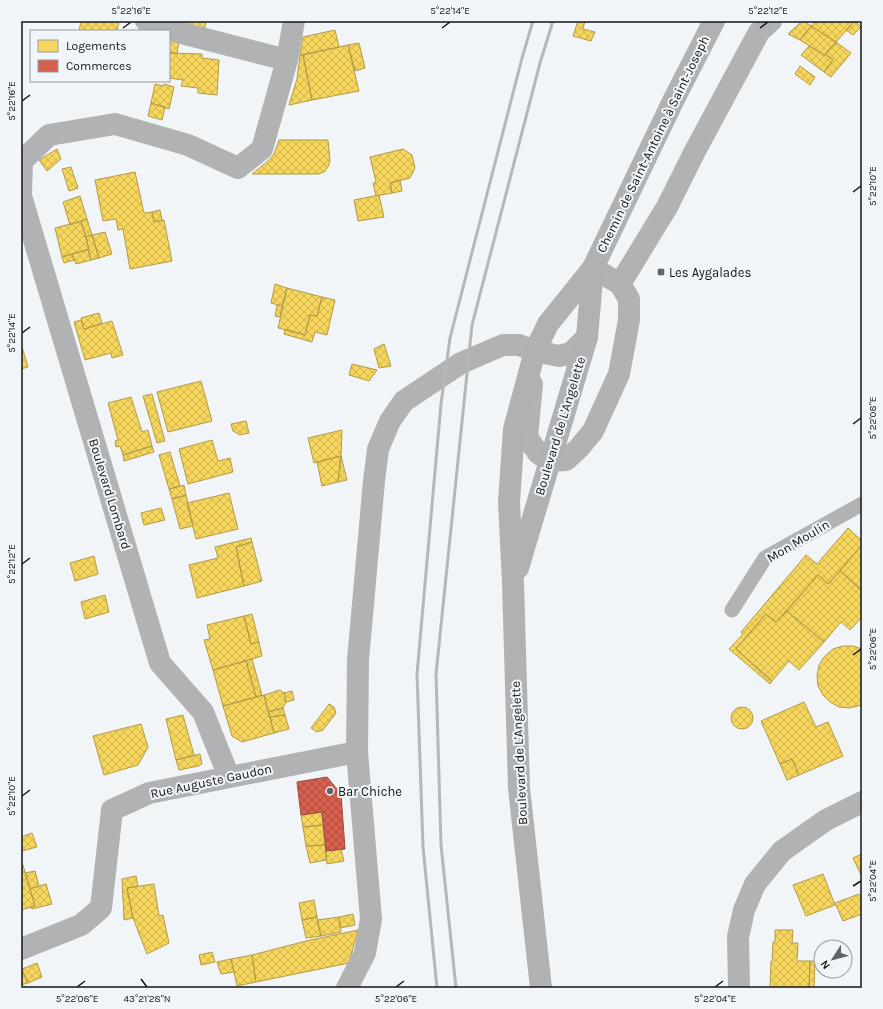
<svg xmlns="http://www.w3.org/2000/svg" width="883" height="1009" font-family="Karla,sans-serif">
<style>
.homes{fill:url(#homes-cross-hatch);stroke:#b29b47}
.shops{fill:url(#shops-cross-hatch);stroke:#9c4a3d}
.lines{fill:none;stroke-linecap:round;stroke-linejoin:round}
.lane{stroke:#b1b2b3;stroke-width:15}
.street{stroke:#b1b2b3;stroke-width:22}
.secondary{stroke:#b0b1b2;stroke-width:22}
.rail{stroke:#b6b7b8;stroke-width:3}
.ticks{fill:none;stroke:#141517;stroke-width:1.5}
.poi-dot{fill:#626365;stroke:#f0f5f9;stroke-width:1.5}
.labels{text-anchor:middle;dominant-baseline:central;stroke-width:4;stroke-linejoin:round;paint-order:stroke}
.street-label{font-size:13px;fill:#141517;stroke:#f0f5f9}
.poi-label{font-size:13px;fill:#141517;stroke:#f0f5f9;text-anchor:start}
.neatline{fill:none;stroke:#141517;stroke-width:1.5}
.ticks-label{font-size:10px;text-anchor:middle;fill:#141517}
</style>
<defs>
<pattern id="homes-cross-hatch" width="8" height="8" patternUnits="userSpaceOnUse"><rect width="8" height="8" fill="#f6d55c"/><path d="M0 0l8 8M0 8l8-8" fill="none" stroke="#d2b64f"/></pattern>
<pattern id="shops-cross-hatch" width="8" height="8" patternUnits="userSpaceOnUse"><rect width="8" height="8" fill="#d6604d"/><path d="M0 0l8 8M0 8l8-8" fill="none" stroke="#ac4e3f"/></pattern>
</defs>
<rect width="100%" height="100%" fill="#f2f5f7"/>
<path class="homes" d="M81 21H119L117 31H79Z
M171 21H206L204 31Z
M578 21H585L583 29 595 32 591 41 573 36Z
M802 21H804L811 26 800 40 788 34Z
M816 21H855L836 42 811 26Z
M855 21 861 27 853 35 846 30Z
M811 26 836 42 824 55 800 40Z
M335 30 339 47 300 55 303 37Z
M169 40 179 42 177 53H169Z
M836 42 851 53 831 77 824 72 833 60 825 54Z
M359 43 365 68 355 71 348 45Z
M348 45 359 91 312 100 303 55Z
M809 46 824 55 825 54 833 60 824 72 801 55Z
M169 53 202 54V58L219 60 217 95 198 93V88L181 86 183 80 169 78Z
M300 55H303L312 100 289 105 297 79Z
M800 66 815 77 810 85 795 74Z
M155 84 163 86 164 84 174 87 169 109 151 103Z
M151 103 165 107 162 120 148 116Z
M279 140H328L330 161 328 167 324 172 318 174H252L268 161 274 154Z
M57 149 61 159 47 171 39 160Z
M403 149 412 155 415 168 410 178 390 183 392 193 376 196 373 183 376 182 370 157Z
M71 167 78 188 69 191 62 169Z
M135 172 144 213 152 212 154 222 164 220 172 261 130 269 123 229 118 230 116 219 103 221 95 180Z
M400 180 402 191 392 193 390 183Z
M379 195 384 217 358 221 354 200Z
M80 196 87 219 70 225 63 202Z
M160 210 162 220 154 222 152 212Z
M87 219 92 235 86 237 81 221Z
M81 221 89 249 62 257 55 228Z
M105 232 112 254 99 258 92 235Z
M92 235 99 258 91 260 86 237Z
M88 250 91 260 76 264 72 254Z
M72 254 74 260 64 263 62 257Z
M275 284 287 288 282 306 271 303Z
M287 288 322 297 317 316 310 315 305 335 278 328Z
M322 297 335 300 327 335 315 332 312 342 284 334 285 329 305 335 310 315 317 316Z
M277 305 282 306 280 317 275 316Z
M99 313 102 323 84 329 81 318Z
M81 320 84 329 112 321 123 355 112 358 111 353 85 360 74 322Z
M384 344 391 366 379 368 374 349Z
M21 347H22L28 367 21 369Z
M352 364 377 370 369 381 349 375Z
M201 381 212 421 168 432 157 392Z
M152 394 165 441 157 443 143 396Z
M131 397 142 432 148 430 152 446 123 455 120 446 116 447 115 441 118 440 108 403Z
M246 421 249 433 240 435 233 431 231 424Z
M342 430 341 456 314 463 308 438Z
M212 440 218 461 230 458 233 472 188 484 179 449Z
M152 446 154 452 124 461 123 455Z
M170 452 180 486 169 489 159 455Z
M341 456 338 482 322 486 317 462Z
M341 456 347 480 338 482Z
M184 485 186 495 172 499 169 489Z
M229 493 238 529 196 539 187 503Z
M186 495 193 526 180 529 172 499Z
M161 508 165 520 144 525 141 513Z
M848 528 862 541V545L828 584 818 575 776 622 766 614 736 649 772 681 770 684 729 649 743 634 741 632 806 555 817 564Z
M251 538 252 542 236 547 244 586 197 598 189 565 218 558 215 547Z
M252 542 262 581 244 586 236 547Z
M862 545V591L840 571Z
M94 556 98 574 75 581 70 563Z
M840 571 862 591V617L850 630 841 622 824 642 787 611 818 575 828 584Z
M105 595 109 612 85 619 81 602Z
M787 611 824 642 799 670 789 661 772 681 736 649 766 614 776 622Z
M252 614 259 642 251 644 244 616Z
M244 616 251 644 259 642 262 656 213 670 204 640 210 639 207 625Z
M843 646H853L862 649V705L849 708 839 707 830 702 823 695 818 686 817 676 819 665 824 657 833 649Z
M252 659 262 695 256 697 246 661Z
M246 661 256 697 223 706 213 670Z
M280 690 284 693 286 702 283 708 268 712 264 695Z
M292 691 294 700 286 702 284 693Z
M264 695 274 733 242 742 232 736 223 706Z
M804 702 816 727 828 722 843 756 799 775 792 759 780 764 761 721Z
M329 704 334 707 336 713 323 730 317 732 311 728Z
M731 718a11 11 0 1 1 22 0a11 11 0 1 1-22 0Z
M283 708 285 715 270 717 268 712Z
M183 715 194 755 176 760 166 719Z
M285 715 289 729 274 733 270 717Z
M141 724 148 747 138 765 104 775 93 736Z
M200 754 202 764 198 766 179 770 176 760Z
M792 759 799 775 787 780 780 764Z
M322 812 323 825 303 827 301 815Z
M323 825 325 845 306 846 303 827Z
M32 833 37 847 22 851 21 837Z
M325 845 326 860 310 863 306 846Z
M341 849 344 861 327 864 326 851Z
M862 854V877L853 858Z
M21 865H23L35 906 21 910Z
M35 871 39 886 30 889 25 873Z
M823 874 835 905 806 916 793 885Z
M136 876 138 886 127 888 133 918 124 920 122 879Z
M46 884 52 904 32 909 31 907 35 906 30 889Z
M154 884 159 916 163 915 169 943 147 954 133 918 127 888Z
M859 894 862 901V914L843 921 835 903Z
M314 900 317 917 302 920 299 903Z
M353 914 355 925 340 928 339 917Z
M317 917 321 936 306 938 302 920Z
M339 917 341 932 321 936 317 920Z
M358 930 349 963 256 982 252 955 306 941Z
M775 930H793L792 943H798L797 961H810L809 988H770L771 961H772L773 942H775Z
M212 952 215 962 201 965 199 955Z
M252 955 256 982 237 986 231 959Z
M231 959 234 972 221 974 217 962Z
M810 961H815L814 988H809Z
M37 963 42 977 28 983 22 969Z
M21 969 28 983 21 985Z"/>
<path class="shops" d="M327 777 341 794 345 849 326 851 322 812 301 815 297 782Z"/>
<g class="lines">
<path class="lane" d="M732 610 765 558 862 504"/>
<path class="street" d="M146 21 166 29 287 60
M21 194 22 161 49 135 115 124 188 145 238 168 262 149 287 60 294 21
M21 196 160 663 203 712 229 777
M620 284 667 207 695 151 759 32 771 21
M532 384 527 437 538 453 550 461 566 460 579 448 593 431 619 374 629 320V299L620 284 593 268
M21 949 81 925 101 908 112 810 149 793 357 752
M347 988 365 953 371 919 357 752 358 660 374 481 378 449 390 421 404 401 461 363 503 345H519L535 351 559 356 571 353 587 337
M739 988 738 937 744 910 755 884 782 851 826 820 862 802"/>
<path class="secondary" d="M518 568 587 337 593 268
M541 988 519 788 513 583 509 502 514 429 535 351 548 324 593 268 674 99 714 21"/>
<path class="rail" d="M437 988 423 847 417 674 441 404 450 338 522 58 533 21
M456 988 441 845 436 674 472 325 540 63 553 21"/>
</g>
<path class="ticks" d="M123 28 131 22M442 28 450 22M760 28 768 22M22 101 30 95M853 192 861 186M22 333 30 327M853 424 861 418M22 564 30 558M853 655 861 649M22 796 30 790M853 886 861 881M141 979 147 987M77 987 85 981M396 987 404 981M715 987 723 981"/>
<g class="poi-dot">
<rect x="657" y="268" width="8" height="8" rx="2"/>
<circle cx="330" cy="791" r="4"/>
</g>
<g class="labels">
<g class="street-label">
<text transform="translate(653 144) rotate(-64)">Chemin de Saint-Antoine à Saint-Joseph</text>
<text transform="translate(560 426) rotate(-73)">Boulevard de L'Angelette</text>
<text transform="translate(110 494) rotate(73)">Boulevard Lombard</text>
<text transform="translate(798 541) rotate(-31)">Mon Moulin</text>
<text transform="translate(519 753) rotate(-93)">Boulevard de L'Angelette</text>
<text transform="translate(211 781) rotate(-12)">Rue Auguste Gaudon</text>
</g>
<g class="poi-label">
<text x="669" y="272">Les Aygalades</text>
<text x="338" y="791">Bar Chiche</text>
</g>
</g>
<rect width="883" height="1009" fill="none" stroke="#f0f5f9" stroke-width="44"/>
<rect x="30" y="30" width="140" height="52" fill="#f0f5f9" stroke="#989b9f"/>
<rect x="38" y="40" width="20" height="12" fill="#f6d55c" stroke="#989b9f"/>
<text x="66" y="50" font-size="12" fill="#141517">Logements</text>
<rect x="38" y="60" width="20" height="12" fill="#d6604d" stroke="#989b9f"/>
<text x="66" y="70" font-size="12" fill="#141517">Commerces</text>
<g transform="translate(833 959) rotate(234)"><circle r="19" fill="#f0f5f9" stroke="#989b9f"/>
<path d="M0-3L7 15L0 10L-7 15Z" fill="#626365"/>
<text y="-6" font-size="11" font-weight="bold" text-anchor="middle" fill="#141517">N</text>
</g>
<rect x="22" y="22" width="839" height="965" class="neatline"/>
<g class="ticks-label">
<text x="131" y="14">5°22'16"E</text>
<text x="450" y="14">5°22'14"E</text>
<text x="768" y="14">5°22'12"E</text>
<text transform="translate(11 101) rotate(-90)" y="4">5°22'16"E</text>
<text transform="translate(872 186) rotate(-90)" y="4">5°22'10"E</text>
<text transform="translate(11 333) rotate(-90)" y="4">5°22'14"E</text>
<text transform="translate(872 418) rotate(-90)" y="4">5°22'08"E</text>
<text transform="translate(11 564) rotate(-90)" y="4">5°22'12"E</text>
<text transform="translate(872 649) rotate(-90)" y="4">5°22'06"E</text>
<text transform="translate(11 796) rotate(-90)" y="4">5°22'10"E</text>
<text transform="translate(872 881) rotate(-90)" y="4">5°22'04"E</text>
<text x="77" y="1002">5°22'08"E</text>
<text x="147" y="1002">43°21'28"N</text>
<text x="396" y="1002">5°22'06"E</text>
<text x="715" y="1002">5°22'04"E</text>
</g>
</svg>
